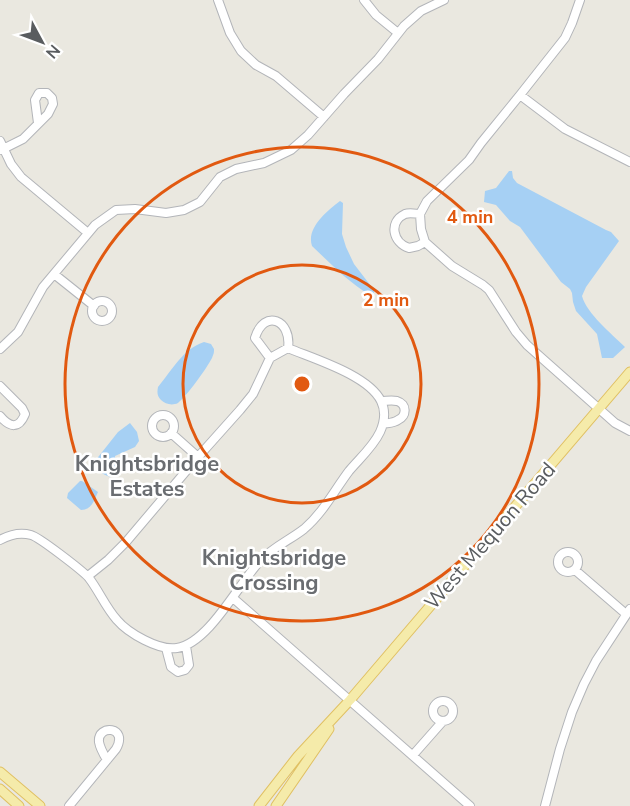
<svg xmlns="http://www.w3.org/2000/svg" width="630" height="806" font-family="'Nunito Sans',sans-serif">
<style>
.water{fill:#a6d0f4}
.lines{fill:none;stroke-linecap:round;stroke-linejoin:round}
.minor-casing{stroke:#b3b5b9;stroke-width:10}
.major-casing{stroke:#e0c063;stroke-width:11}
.minor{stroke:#fff;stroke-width:8}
.major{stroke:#f5ebaa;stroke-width:9}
.ring{fill:none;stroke:#e15910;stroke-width:3}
.labels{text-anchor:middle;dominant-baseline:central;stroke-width:5;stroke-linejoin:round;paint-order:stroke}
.street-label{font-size:21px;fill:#595c5f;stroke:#fff}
.neighbourhood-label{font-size:22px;font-weight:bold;fill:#6a6d71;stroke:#fff}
.centre{fill:#e15910;stroke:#fff;stroke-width:3}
.ring-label{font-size:18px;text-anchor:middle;font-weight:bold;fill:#e15910;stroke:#fff;stroke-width:5;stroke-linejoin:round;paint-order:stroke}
</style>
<rect width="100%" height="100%" fill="#eae8e0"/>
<path class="water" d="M509 171H512L513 178 517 183 606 230 611 232 619 241 586 287 582 296C587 314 611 333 625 347L613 358H602L597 334 576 311 573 302 572 293 570 289 561 282 520 227 510 221 496 205 484 202 485 191 496 188Z
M340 201 343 203 342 234 346 247 354 264 374 290V294L370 295C348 282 330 263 312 246 306 228 327 211 340 201Z
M204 342 211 344 214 349C214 353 214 353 212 358 207 368 186 397 178 403 172 406 165 404 161 400 157 396 157 392 158 387 172 370 183 349 204 342Z
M130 423 137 432 139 441 135 447 115 456 116 471 110 477C102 474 95 470 95 461L118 432Z
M80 481H82L98 492C94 501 91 510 81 510L67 498 68 493Z"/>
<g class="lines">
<defs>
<path id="minor" d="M218 0 230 33 241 51 256 65 276 76 324 117
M364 0 376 15 398 33
M580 0 572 23 565 38 520 95 481 143 469 160 427 201 420 214 421 229 425 242 452 266 483 285 489 290 516 332 527 345 615 423 630 431
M520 95 565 129 630 162
M0 141 11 164 21 177 88 233
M1 150 23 139 48 114 53 104 52 98 47 93H39L35 100 38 123
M420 214C416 214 410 212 405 214 388 222 393 243 409 248L418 246 425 242
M54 274 94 306
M92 311a10 10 0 1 1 20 0a10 10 0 1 1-20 0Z
M0 349 18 332 43 287 95 225 116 210 135 209 166 213 184 210 200 202 220 177 236 169 264 163 291 150 308 135 344 94 378 59 404 26 421 11 444 0
M270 358 255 338C264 308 292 320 288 348
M0 386 22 408 25 414C19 429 10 428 0 416
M381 401C386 401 392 400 397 401 407 404 407 416 398 420 394 423 388 423 383 424
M152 426a11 11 0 1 1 22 0a11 11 0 1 1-22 0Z
M171 433 198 457
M0 540C9 535 20 532 31 535 39 537 83 571 89 578 99 591 106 608 117 620 128 633 159 651 177 648 209 643 239 583 260 561 273 547 290 540 304 529 323 513 334 491 349 471 359 459 373 447 380 432 384 423 386 411 381 401 368 375 314 359 288 348L270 358 253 394 240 410 198 457 126 542 108 560 88 576
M558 562a10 10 0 1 1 20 0a10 10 0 1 1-20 0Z
M575 570 626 614
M233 598 470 806
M166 648 171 667 178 672 185 670 189 665 186 646
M433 711a10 10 0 1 1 20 0a10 10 0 1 1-20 0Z
M413 755 443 721
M69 806 116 749C129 726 97 724 99 742 100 748 104 755 107 760
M545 806 560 749 572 712 584 684 596 661 630 609"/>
<path id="major" d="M0 772 40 806
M0 789 19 806
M259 806 298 756 350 700 630 372
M276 806 329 729"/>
</defs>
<use href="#minor" class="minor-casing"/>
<use href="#major" class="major-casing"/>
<use href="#minor" class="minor"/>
<use href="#major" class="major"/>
</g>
<g class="ring">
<circle cx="302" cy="384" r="119"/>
<circle cx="302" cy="384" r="237"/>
</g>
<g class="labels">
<g class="street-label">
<text transform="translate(490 536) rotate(-49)">West Mequon Road</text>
</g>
<g class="neighbourhood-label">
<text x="147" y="464">Knightsbridge<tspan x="147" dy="25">Estates</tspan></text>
<text x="274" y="558">Knightsbridge<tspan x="274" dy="25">Crossing</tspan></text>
</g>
</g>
<circle cx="302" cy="384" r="9" class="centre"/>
<g class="ring-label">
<text x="470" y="223">4 min</text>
<text x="386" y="306">2 min</text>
</g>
<g transform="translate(42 42) rotate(131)" stroke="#ffffff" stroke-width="4.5" paint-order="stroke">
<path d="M0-4.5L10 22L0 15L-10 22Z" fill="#595c5f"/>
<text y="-9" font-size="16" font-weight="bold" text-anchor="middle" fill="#595c5f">N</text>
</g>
</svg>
